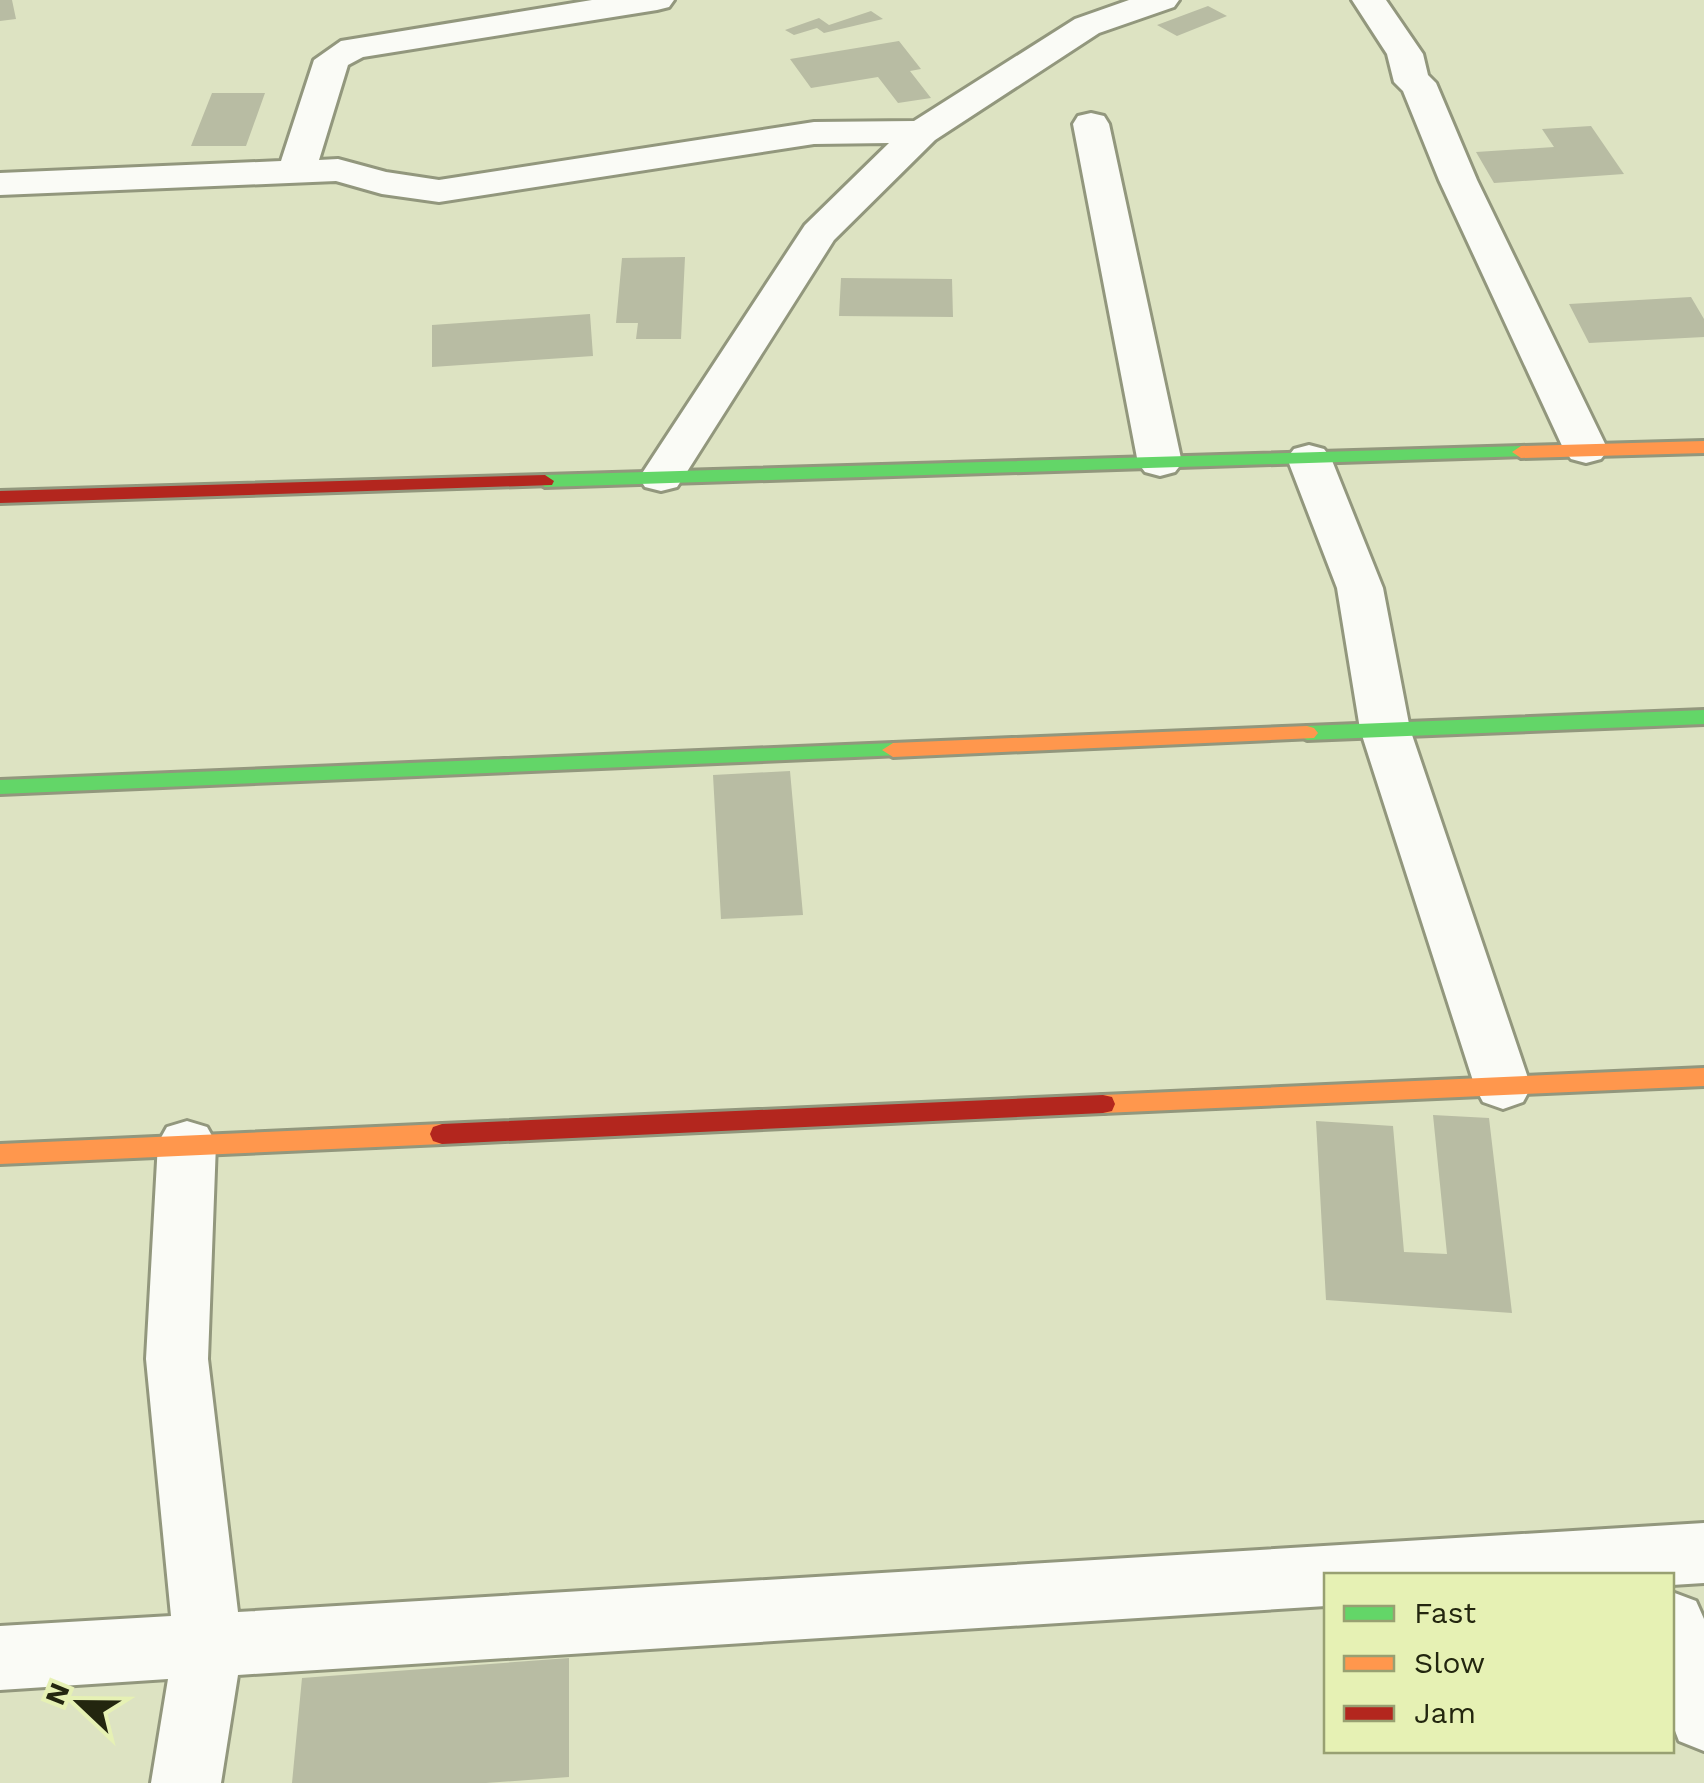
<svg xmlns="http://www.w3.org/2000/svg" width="1704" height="1783" font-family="'Work Sans',sans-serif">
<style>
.building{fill:#b8bca3}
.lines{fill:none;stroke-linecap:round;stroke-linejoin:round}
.street-casing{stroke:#92977d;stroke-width:6}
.fast-casing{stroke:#92977d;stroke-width:6}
.slow-casing{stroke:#92977d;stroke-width:6}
.jam-casing{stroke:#92977d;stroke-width:6}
.street{fill:#fafbf6;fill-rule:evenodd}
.fast{fill:#63d668;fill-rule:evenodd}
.slow{fill:#ff974d;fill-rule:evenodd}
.jam{fill:#b3261e;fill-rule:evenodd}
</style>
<rect width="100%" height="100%" fill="#dde3c2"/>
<path class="building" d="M0 0H12L16 19 0 21Z
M1208 6 1227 16 1177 36 1157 25Z
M871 11 883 19 824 33 817 28 794 35 785 30 819 18 829 25Z
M899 41 921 69 910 71 931 98 898 103 878 77 811 88 790 59Z
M212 93H265L246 146H191Z
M1591 126 1624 174 1494 183 1476 152 1554 147 1542 129Z
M685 257 681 339H636L638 323H616L622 258Z
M841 278 952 279 953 317 839 316Z
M1691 297 1704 319V337L1589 343 1569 304Z
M590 314 593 356 432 367V325Z
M790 771 803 915 721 919 713 775Z
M1433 1115 1489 1118 1512 1313 1326 1300 1316 1121 1393 1126 1404 1252 1447 1254Z
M569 1658V1777L486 1783H292L302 1678Z"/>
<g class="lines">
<defs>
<path id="street" d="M592 0H674L669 7 657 10 363 57 348 65 319 160 338 159 386 172 439 180 814 122 914 121 1075 19 1129 0H1179L1174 7 1099 33 935 140 834 240 683 478 677 487 661 491 645 487 639 478 805 225 889 143 814 144 439 202 382 194 336 181 0 195V173L281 161 314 60 341 41Z
M1352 0H1386L1423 54 1428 75 1436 83 1477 180 1608 450 1601 459 1586 463 1571 459 1564 450 1439 180 1403 91 1394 82 1387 54Z
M1091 113 1104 116 1109 124 1182 463 1175 472 1160 476 1145 472 1138 463 1073 124 1078 116Z
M1309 445 1324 449 1331 458 1383 588 1410 729 1531 1087 1523 1102 1503 1109 1483 1102 1475 1087 1360 729 1337 588 1287 458 1294 449Z
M187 1121 207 1127 216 1143 208 1359 238 1612 1704 1523V1583L1672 1585V1576H1326V1606L238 1675 221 1783H151L168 1679 0 1690V1626L171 1616 146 1359 158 1143 167 1127Z
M1672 1592 1696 1601 1704 1619V1751L1679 1741 1672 1723Z"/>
<path id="fast" d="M1521 446 1528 448V456L545 487 536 481 545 475Z
M1704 710V724L1307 740 1296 733 1307 726Z
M893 743 904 750 901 755 0 794V780Z"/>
<path id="slow" d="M1704 441V453L1521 458 1512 452 1521 446Z
M1307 726 1314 728 1318 733 1314 738 893 757 882 750 893 743Z
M1704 1068V1086L1103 1113 1094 1111 1091 1104 1094 1097 1103 1095Z
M442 1124 451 1127 454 1134 451 1141 442 1144 0 1164V1144Z"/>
<path id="jam" d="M545 475 554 481 552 485 0 503V491Z
M1103 1095 1112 1097 1115 1104 1112 1111 1103 1113 442 1144 433 1141 430 1134 433 1127 442 1124Z"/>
</defs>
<use href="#street" class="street-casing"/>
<use href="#fast" class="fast-casing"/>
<use href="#slow" class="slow-casing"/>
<use href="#jam" class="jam-casing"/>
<use href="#street" class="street"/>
<use href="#fast" class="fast"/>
<use href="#slow" class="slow"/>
<use href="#jam" class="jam"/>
</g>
<rect x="1324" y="1573" width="350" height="180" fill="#e6f1b4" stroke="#98a072" stroke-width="2.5"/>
<rect x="1344" y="1606" width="50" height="15" fill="#63d668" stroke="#98a072" stroke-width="2.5"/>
<text x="1414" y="1623" font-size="30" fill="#23260f">Fast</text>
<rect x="1344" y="1656" width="50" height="15" fill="#ff974d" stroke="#98a072" stroke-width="2.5"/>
<text x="1414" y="1673" font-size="30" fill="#23260f">Slow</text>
<rect x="1344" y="1706" width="50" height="15" fill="#b3261e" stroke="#98a072" stroke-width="2.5"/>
<text x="1414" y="1723" font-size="30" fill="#23260f">Jam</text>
<g transform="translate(80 1703) rotate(292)" stroke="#e6f1b4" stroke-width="8" paint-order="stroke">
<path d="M0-8L18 38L0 25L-18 38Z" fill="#23260f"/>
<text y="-15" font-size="28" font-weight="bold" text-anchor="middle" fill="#23260f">N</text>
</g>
</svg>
